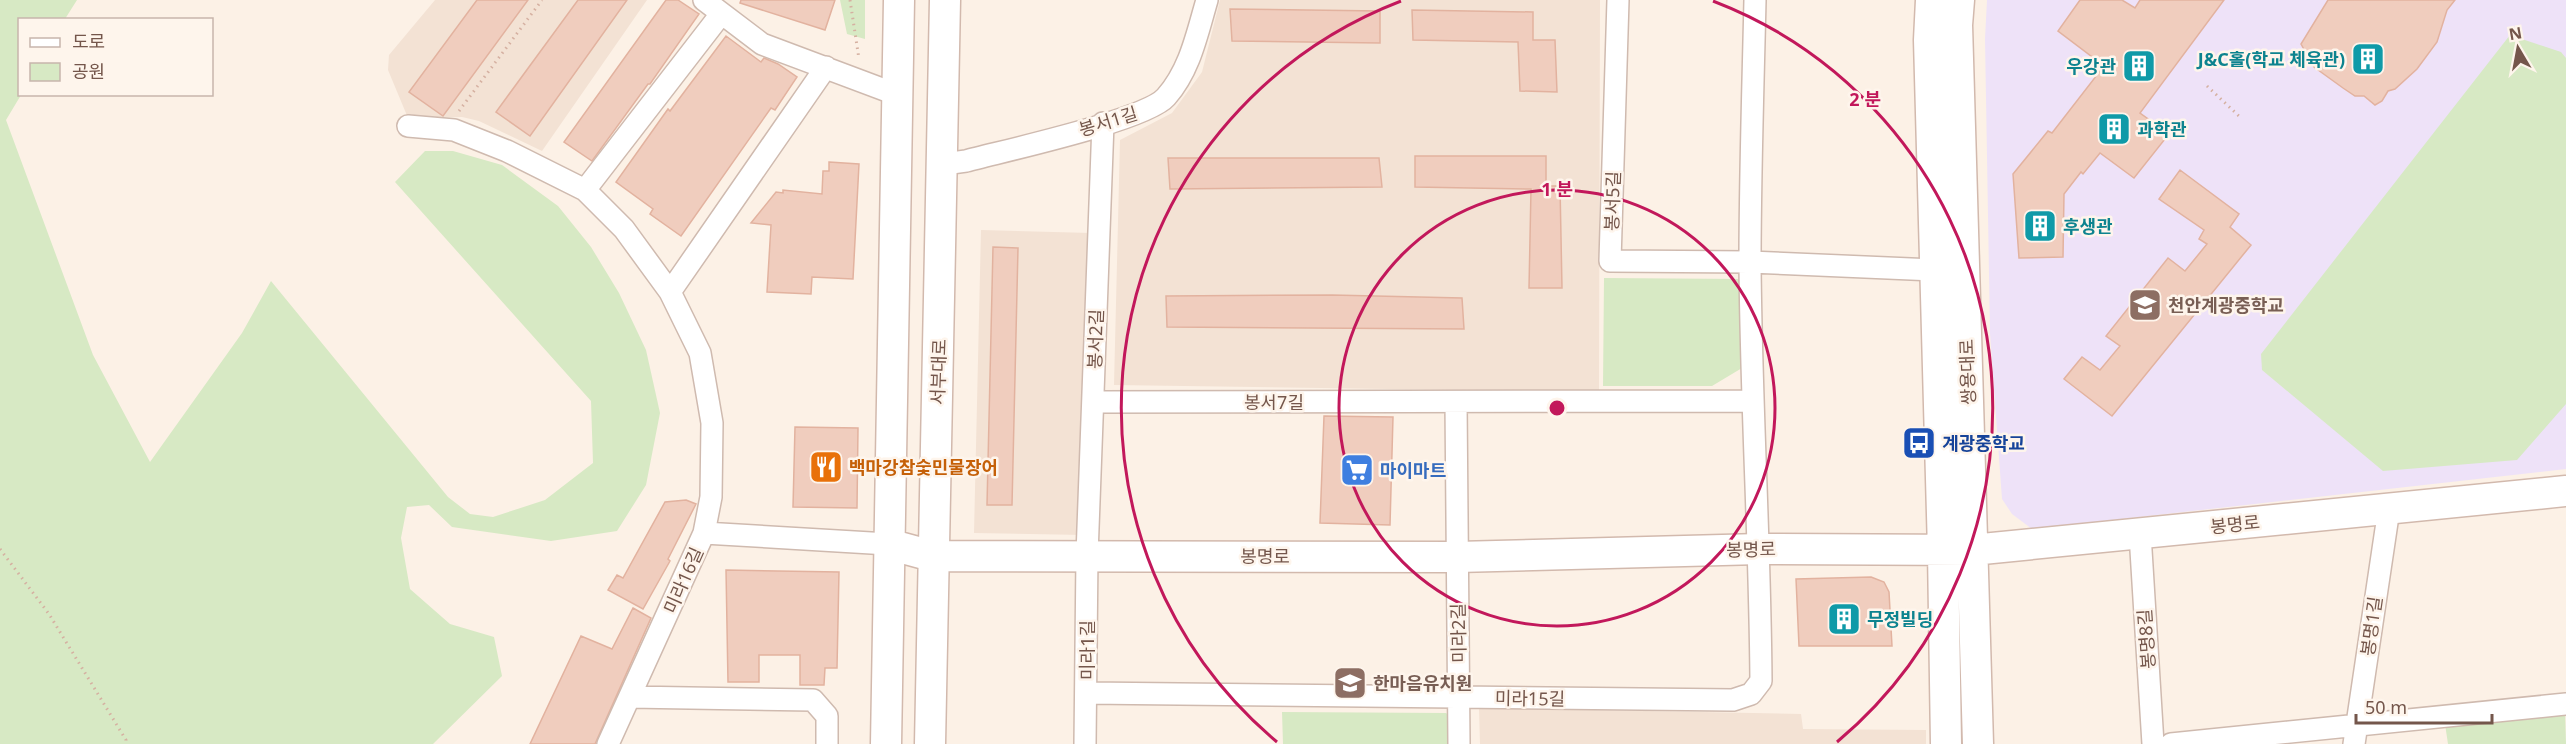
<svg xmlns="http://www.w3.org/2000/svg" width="2566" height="744" font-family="'Noto Sans','Noto Sans KR',sans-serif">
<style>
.residential{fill:#f3e2d4}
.education{fill:#eee2f8}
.green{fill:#d7e9c4}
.building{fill:#f0cdbe;stroke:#e2b29f;stroke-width:1.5}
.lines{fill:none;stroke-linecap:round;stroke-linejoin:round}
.street-casing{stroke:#cfbaaf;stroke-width:24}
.secondary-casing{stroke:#d2b9ad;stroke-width:33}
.path{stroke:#d5b0a1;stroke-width:3;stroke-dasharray:1.5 4.5;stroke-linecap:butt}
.street{stroke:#fff;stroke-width:21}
.secondary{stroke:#fff;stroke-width:30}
.ring{fill:none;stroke:#c2185b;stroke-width:3}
.labels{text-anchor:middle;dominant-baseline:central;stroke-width:5;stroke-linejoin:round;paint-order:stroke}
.culture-label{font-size:18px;font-weight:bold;fill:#0d838f;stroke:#fef5ec;text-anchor:start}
.street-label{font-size:18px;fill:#74564b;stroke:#fef5ec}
.education-label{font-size:18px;font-weight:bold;fill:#785e54;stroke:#fef5ec;text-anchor:start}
.transit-label{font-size:18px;font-weight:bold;fill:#164399;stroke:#fef5ec;text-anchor:start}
.food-label{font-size:18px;font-weight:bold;fill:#c56008;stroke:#fef5ec;text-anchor:start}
.shop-label{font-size:18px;font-weight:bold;fill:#366cbe;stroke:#fef5ec;text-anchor:start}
.centre{fill:#c2185b;stroke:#fef5ec;stroke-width:3}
.ring-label{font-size:18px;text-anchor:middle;font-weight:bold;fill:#c2185b;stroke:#fef5ec;stroke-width:5;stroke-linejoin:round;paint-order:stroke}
</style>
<rect width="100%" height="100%" fill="#fcf1e6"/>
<path class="residential" d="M435 0H647L542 151 479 121 462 117 408 118 388 70 389 55Z
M1220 0H1600L1599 392 1114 385 1120 140 1172 113 1202 72Z
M981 230 1091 233 1084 535 974 533Z
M1479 708 1801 714 1803 729 1926 730V744H1480Z"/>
<path class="education" d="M1987 0H2566V469L2032 529 2012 514 2002 499 1990 333 1985 39Z"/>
<path class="green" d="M0 0H77L65 19 20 20 21 95 6 120 93 355 150 462 242 333 271 281 448 497 470 514 493 517 545 500 593 463 591 401 395 182 425 151H453L502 165 558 206 591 247 619 293 646 350 660 413 646 485 617 531 551 541 452 527 429 505 407 507 401 538 410 589 450 624 494 637 502 676 433 744H0Z
M840 0H865V39L847 34Z
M2510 35 2561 52 2566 58V404L2517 460 2383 471 2262 370 2261 354Z
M1604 278 1742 279V368L1712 386H1603Z
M2565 710 2566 744H2448L2445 724Z
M1282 712 1446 713 1455 720V744H1283Z"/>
<path class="building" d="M477 0H528L443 116 409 92Z
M578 0H627L530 136 496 112Z
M666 0H678L699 14 650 84H648L592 161 564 142Z
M741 0H835L825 30 740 3Z
M2080 0H2122L2135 8 2140 0H2224L2140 113 2169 134 2134 178 2100 153 2083 174 2081 172 2064 194 2063 257 2019 258 2013 174 2048 131 2052 133 2104 66 2058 31Z
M2328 0H2455L2447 10 2437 42 2417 69 2395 89 2388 91 2382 101 2375 105 2364 96H2355L2343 88 2314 67 2301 44Z
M1230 9 1380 11V43L1232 41Z
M1412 10 1533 12V40H1555L1557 92 1520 91 1518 42 1413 40Z
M726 36 761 62 764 58 778 64 797 77 775 110 771 108 681 236 650 214 653 209 616 182 668 109 670 111Z
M1415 156H1546V186H1560L1562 288H1529L1531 189 1415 187Z
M1168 158H1379L1382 187 1170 189Z
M829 162 859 164 853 279 812 277 811 294 767 292 771 225 751 223 776 192 783 193V190L822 194 823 171H829Z
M2180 170 2239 214 2230 227 2251 245 2112 416 2064 379 2082 357 2100 370 2120 346 2106 336 2168 258 2185 271 2207 244 2199 239 2204 230 2159 199Z
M993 247 1018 248 1012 505H987Z
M1332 295 1462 298 1464 329 1167 327 1166 296Z
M1324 416 1393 417 1390 525 1320 523Z
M795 427 858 428 857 508 793 507Z
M686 500 696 504 668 559 670 561 643 609 608 590 617 575 623 578 665 502Z
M726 570 839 572 837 668H825L824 685H800V655H759V682H728Z
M1871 577 1884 582 1889 592 1892 646H1799L1796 579Z
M633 608 651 618 595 744H530L581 636 612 649Z"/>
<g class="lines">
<defs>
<path id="street" d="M704 0 762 44 898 95
M1618 0 1610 261 1750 262 1934 270
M408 126 454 130 507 151 585 190 624 229 670 292 700 353 712 423 711 497 704 533
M944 164 966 161C1003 151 1146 120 1166 97 1190 70 1197 34 1207 0
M585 190 721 14
M670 292 826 67
M1093 402 1753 401
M1456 402 1459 744
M2140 534 2153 744
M1087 693 1733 700 1751 694 1761 681C1760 541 1751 402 1750 263 1750 176 1753 88 1755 0
M630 697 813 700 827 716V744
M608 744 704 533 888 544
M1085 744 1087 555 1103 123
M2171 744 2566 704
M2354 744 2389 509"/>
<path id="secondary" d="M1931 0 1929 40 1943 551 1946 744
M1959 0 1957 25 1978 744
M888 544 932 556 1457 557 1760 549 1972 550 2566 491
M886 744 899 0
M930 744 945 0"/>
</defs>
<use href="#street" class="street-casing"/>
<use href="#secondary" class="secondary-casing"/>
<path class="path" d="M850 0 859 59
M2207 86 2240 117
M459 111 542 0
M0 549 49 614 126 740 125 744"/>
<use href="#street" class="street"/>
<use href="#secondary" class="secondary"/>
</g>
<g class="ring">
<circle cx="1557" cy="408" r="218"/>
<path d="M1277 742A436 436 0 0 1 1401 1M1713 1A436 436 0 0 1 1837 742"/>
</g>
<defs>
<symbol id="building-square" viewBox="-11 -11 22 22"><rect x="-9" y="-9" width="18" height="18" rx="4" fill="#0f9aa8" stroke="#fef5ec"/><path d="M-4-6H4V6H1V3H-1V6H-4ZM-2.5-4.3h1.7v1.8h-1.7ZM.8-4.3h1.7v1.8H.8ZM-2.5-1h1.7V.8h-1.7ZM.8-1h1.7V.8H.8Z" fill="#fff"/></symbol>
<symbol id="school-square" viewBox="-11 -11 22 22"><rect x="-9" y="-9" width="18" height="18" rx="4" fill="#8d6e63" stroke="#fef5ec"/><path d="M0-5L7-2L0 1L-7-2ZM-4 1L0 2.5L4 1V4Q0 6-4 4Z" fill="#fff"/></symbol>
<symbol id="bus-square" viewBox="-11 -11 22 22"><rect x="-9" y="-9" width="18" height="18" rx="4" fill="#1a4fb4" stroke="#fef5ec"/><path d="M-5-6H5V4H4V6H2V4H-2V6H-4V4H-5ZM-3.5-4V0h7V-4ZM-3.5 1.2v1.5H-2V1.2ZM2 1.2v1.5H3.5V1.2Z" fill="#fff"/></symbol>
<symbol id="restaurant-square" viewBox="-11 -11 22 22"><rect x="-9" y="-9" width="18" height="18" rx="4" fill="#e8710a" stroke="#fef5ec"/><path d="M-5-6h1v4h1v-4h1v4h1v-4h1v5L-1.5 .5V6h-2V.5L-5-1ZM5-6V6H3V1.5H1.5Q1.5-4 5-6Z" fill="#fff"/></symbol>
<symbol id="supermarket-square" viewBox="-11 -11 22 22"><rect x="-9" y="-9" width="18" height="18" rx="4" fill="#3f7fe0" stroke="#fef5ec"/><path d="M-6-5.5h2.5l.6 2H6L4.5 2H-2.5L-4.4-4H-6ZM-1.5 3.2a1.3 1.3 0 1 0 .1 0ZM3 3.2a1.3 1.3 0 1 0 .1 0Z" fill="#fff"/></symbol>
</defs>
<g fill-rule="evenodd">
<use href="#building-square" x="2349" y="40" width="38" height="38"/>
<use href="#building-square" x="2120" y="47" width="38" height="38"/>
<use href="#building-square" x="2095" y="110" width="38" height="38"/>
<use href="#building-square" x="2021" y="207" width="38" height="38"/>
<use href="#school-square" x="2126" y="286" width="38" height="38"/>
<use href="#bus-square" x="1900" y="424" width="38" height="38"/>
<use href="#restaurant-square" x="807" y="448" width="38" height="38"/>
<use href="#supermarket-square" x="1338" y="451" width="38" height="38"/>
<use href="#building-square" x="1825" y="600" width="38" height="38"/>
<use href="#school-square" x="1331" y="664" width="38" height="38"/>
</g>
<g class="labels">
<g class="culture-label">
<text x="2345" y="59" text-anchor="end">J&amp;C홀(학교 체육관)</text>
<text x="2116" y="66" text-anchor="end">우강관</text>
<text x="2137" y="129">과학관</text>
<text x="2063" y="226">후생관</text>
<text x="1867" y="619">무정빌딩</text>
</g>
<g class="street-label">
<text transform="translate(1108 121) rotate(-17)">봉서1길</text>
<text transform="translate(1612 201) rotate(-88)">봉서5길</text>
<text transform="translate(1095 339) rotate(-88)">봉서2길</text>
<text transform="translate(938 372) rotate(-88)">서부대로</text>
<text transform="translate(1967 372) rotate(-92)">쌍용대로</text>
<text x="1274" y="402">봉서7길</text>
<text transform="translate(2235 524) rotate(-6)">봉명로</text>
<text transform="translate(1751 549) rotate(-1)">봉명로</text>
<text x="1265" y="556">봉명로</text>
<text transform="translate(683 580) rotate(-66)">미라16길</text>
<text transform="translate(2371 626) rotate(-82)">봉명1길</text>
<text transform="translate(1458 633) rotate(-91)">미라2길</text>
<text transform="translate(2146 639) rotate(-94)">봉명8길</text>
<text transform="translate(1087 650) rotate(-90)">미라1길</text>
<text transform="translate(1530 698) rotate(1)">미라15길</text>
</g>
<g class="education-label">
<text x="2168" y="305">천안계광중학교</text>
<text x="1373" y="683">한마음유치원</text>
</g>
<g class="transit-label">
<text x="1942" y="443">계광중학교</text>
</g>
<g class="food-label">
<text x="849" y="467">백마강참숯민물장어</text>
</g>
<g class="shop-label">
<text x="1380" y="470">마이마트</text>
</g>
</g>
<circle cx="1557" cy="408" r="9" class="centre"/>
<g class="ring-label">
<text x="1865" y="106">2 분</text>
<text x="1557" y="196">1 분</text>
</g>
<rect x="18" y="18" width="195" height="78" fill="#fef5ec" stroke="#c7b5ac" stroke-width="1.5"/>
<rect x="30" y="38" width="30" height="9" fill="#ffffff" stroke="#c7b5ac" stroke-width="1.5"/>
<text x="72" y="48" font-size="18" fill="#74564b">도로</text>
<rect x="30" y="63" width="30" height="18" fill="#d7e9c4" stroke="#c7b5ac" stroke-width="1.5"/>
<text x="72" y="78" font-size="18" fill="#74564b">공원</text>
<g transform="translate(2518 48) rotate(350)" stroke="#fef5ec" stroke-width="4.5" paint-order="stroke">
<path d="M0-4.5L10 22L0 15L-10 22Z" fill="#74564b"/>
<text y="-9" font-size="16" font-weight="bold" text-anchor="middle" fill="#74564b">N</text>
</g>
<path d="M2356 714v9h136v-9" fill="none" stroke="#74564b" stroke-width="3"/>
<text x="2365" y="714" font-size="18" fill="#74564b" stroke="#fef5ec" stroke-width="4.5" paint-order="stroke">50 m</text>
</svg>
